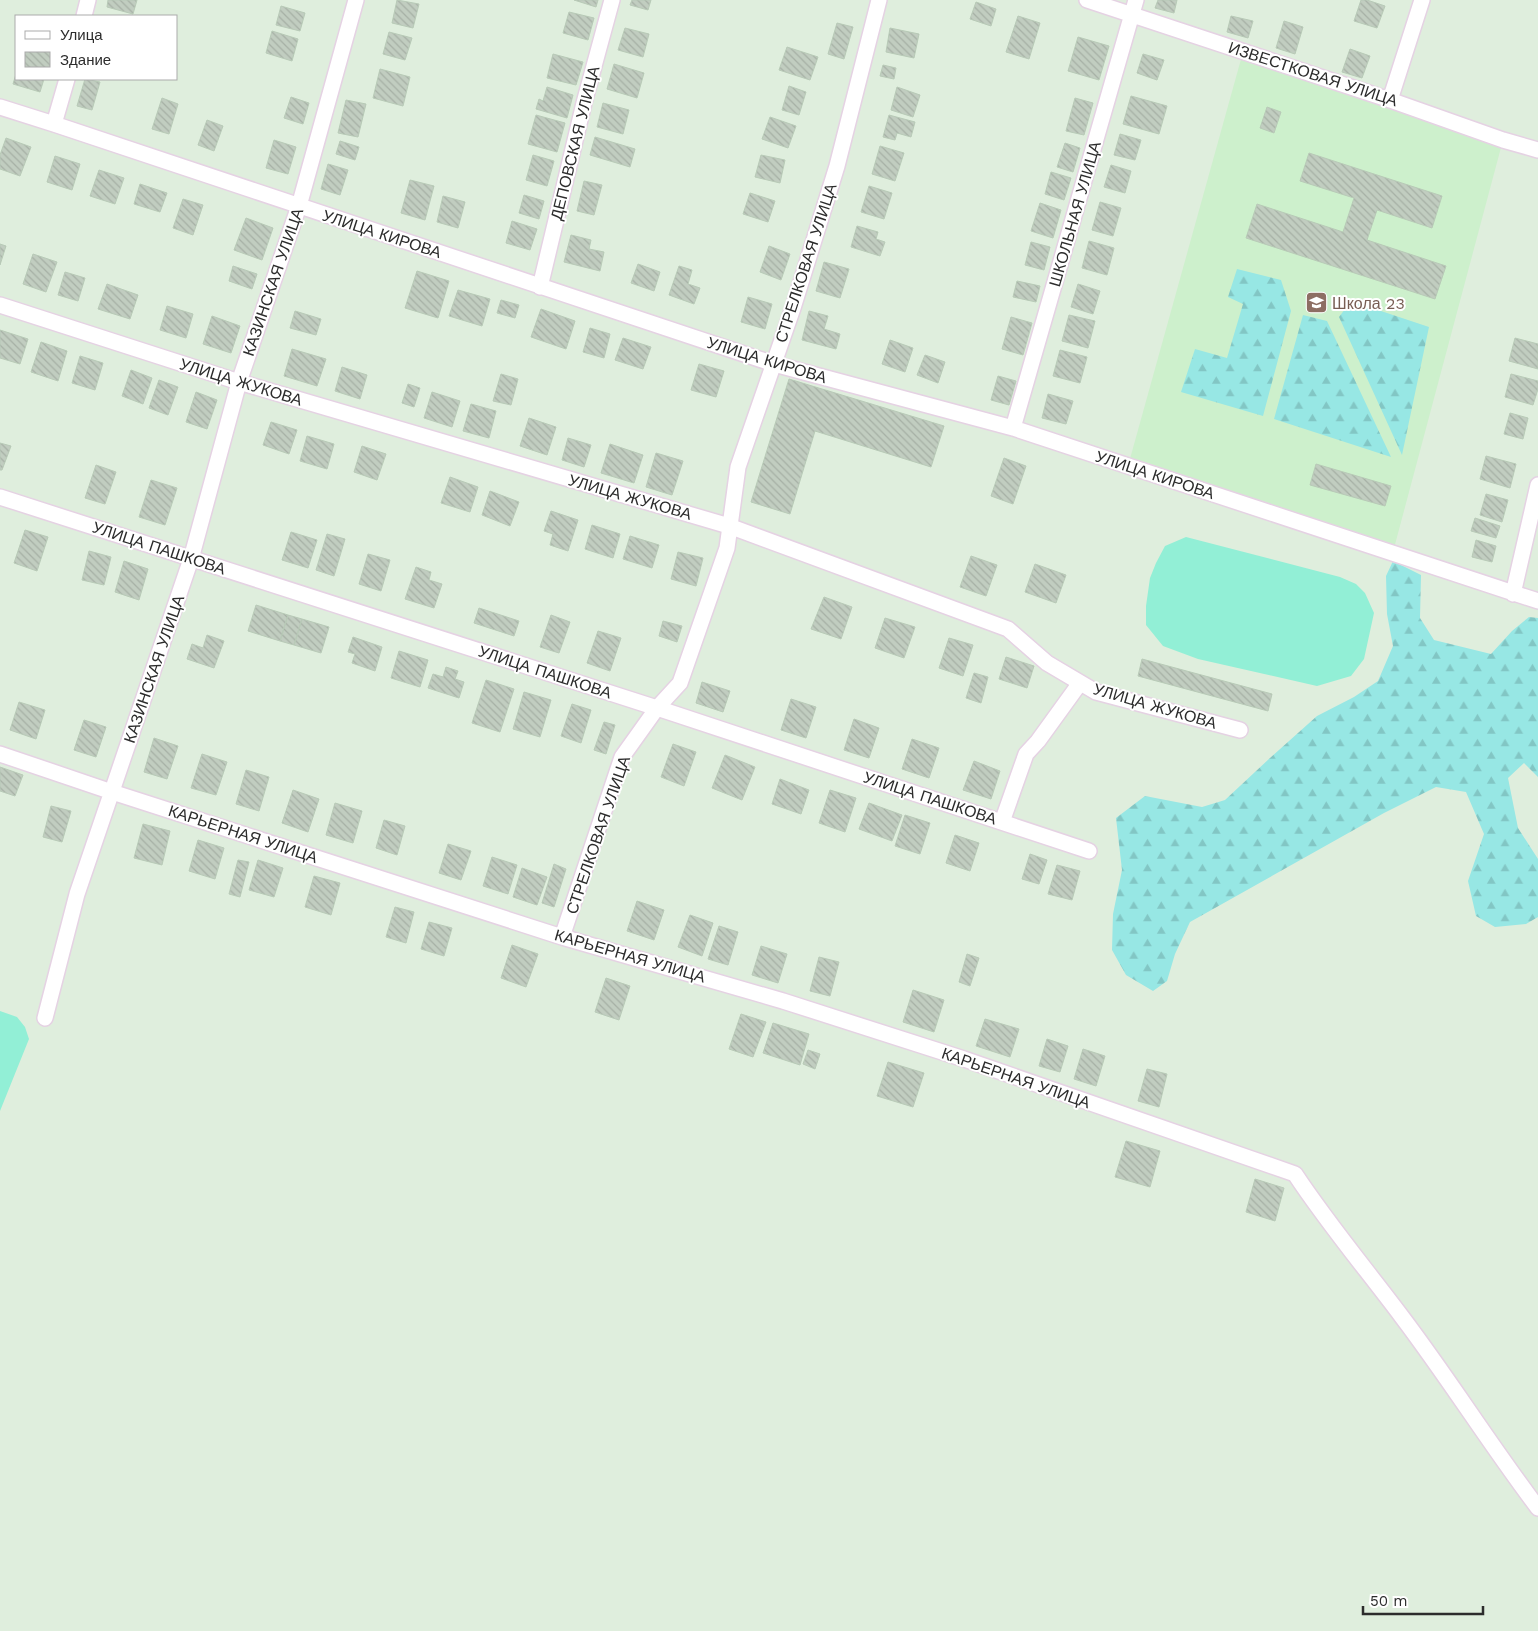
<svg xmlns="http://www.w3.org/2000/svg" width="1538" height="1631" font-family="'Work Sans',sans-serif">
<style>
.education{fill:#cdf0cc}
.forest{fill:url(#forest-firs)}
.pitch{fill:#92efd6}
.building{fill:url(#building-back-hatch);stroke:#b8cab7}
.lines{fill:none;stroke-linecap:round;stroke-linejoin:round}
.minor-casing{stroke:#e5d2e3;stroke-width:18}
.minor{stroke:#fff;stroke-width:15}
.labels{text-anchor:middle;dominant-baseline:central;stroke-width:4;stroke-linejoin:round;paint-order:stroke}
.street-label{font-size:16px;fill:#2c2c2c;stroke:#fff}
.education-label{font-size:16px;fill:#785e54;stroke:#fff;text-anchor:start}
</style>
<defs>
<pattern id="forest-firs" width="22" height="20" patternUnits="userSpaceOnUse" patternTransform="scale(1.25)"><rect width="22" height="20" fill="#97e7e4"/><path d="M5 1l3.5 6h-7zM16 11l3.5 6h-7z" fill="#82c6c4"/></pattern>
<pattern id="building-back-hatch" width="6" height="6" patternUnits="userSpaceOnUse" patternTransform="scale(1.25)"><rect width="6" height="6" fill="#c1cdc0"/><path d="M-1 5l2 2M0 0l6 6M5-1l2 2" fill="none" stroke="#a6b0a5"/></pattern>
</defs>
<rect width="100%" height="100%" fill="#dfeedd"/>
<path class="education" d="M1243 52 1503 140 1393 552 1128 466Z"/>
<path class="forest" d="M1237 269 1281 280 1291 311 1263 416 1181 392 1195 349 1227 358 1243 304 1228 297Z
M1351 301 1429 327 1402 455 1339 317Z
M1303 315 1327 321 1391 457 1274 419Z
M1393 561 1421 575 1420 618 1434 640 1491 654 1512 631 1529 617 1538 618V777L1524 763 1508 778 1518 828 1538 859V917L1526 924 1495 927 1476 916 1468 881 1484 834 1466 792 1436 787 1384 813 1190 922 1175 954 1167 981 1153 991 1126 975 1112 950 1113 914 1122 870 1116 818 1145 796 1202 807 1225 800 1270 758 1317 716 1354 697 1378 681 1393 646 1387 614 1386 576Z"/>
<path class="pitch" d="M1186 537 1340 577 1356 584 1365 593 1374 613 1364 659 1351 676 1317 686 1198 659 1163 646 1146 625V606L1150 578 1156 563 1165 546Z
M0 1011 17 1017 25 1027 29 1039 0 1111Z"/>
<path class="building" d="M108 0H137L133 14 107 7Z
M397 0 419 4 413 28 392 23Z
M574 0H598L596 7Z
M632 0H651L648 10 630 5Z
M1158 0H1177L1174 13 1155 8Z
M1361 0H1367L1385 6 1377 28 1354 21Z
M976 2 996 9 991 26 970 19Z
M281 6 305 13 300 31 276 25Z
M569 12 594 18 588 40 563 33Z
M1018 16 1040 23 1029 59 1006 52Z
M1231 16 1253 21 1248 38 1227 32Z
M1284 21 1303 27 1295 54 1276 48Z
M837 23 853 27 844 59 828 54Z
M625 28 649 34 643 57 618 50Z
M890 28 919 34 914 58 886 52Z
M272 31 298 39 292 61 266 53Z
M389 32 412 38 405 60 383 54Z
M1078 37 1109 46 1099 80 1068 71Z
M787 47 818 57 810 80 779 70Z
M1350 49 1370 56 1362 78 1342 72Z
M553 54 583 62 576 85 547 78Z
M1143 54 1164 60 1157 80 1137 73Z
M614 64 644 73 637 98 607 89Z
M883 65 896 68 894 79 880 76Z
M380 69 410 77 403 106 373 98Z
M16 74V79H44L40 92 13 84Z
M85 79 100 82 92 110 77 106Z
M789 86 806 92 799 115 782 110Z
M547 87 573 95 567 118 536 109 539 99 543 101Z
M897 87 920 95 913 117 891 110Z
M1131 96 1167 106 1159 134 1123 124Z
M291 97 309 103 303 124 284 118Z
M162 98 178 104 169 134 152 129Z
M1075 98 1093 103 1084 135 1066 131Z
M346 100 366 104 358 137 338 133Z
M603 103 629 110 623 134 597 127Z
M1267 107 1281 112 1274 133 1260 128Z
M536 115 565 123 557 152 528 144Z
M889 115 915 122 911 137 897 133 895 140 883 137Z
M770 117 796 126 788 148 762 139Z
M207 120 223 126 214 151 198 145Z
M1120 134 1141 140 1135 160 1114 155Z
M595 137 635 149 630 167 590 155Z
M6 138 31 147 20 176 0 169V155Z
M274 140 296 147 288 174 266 168Z
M340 141 359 147 355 160 336 154Z
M1065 143 1080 148 1073 172 1057 167Z
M880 146 904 153 895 181 872 174Z
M1309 153 1442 196 1432 228 1377 210 1367 240 1446 266 1435 299 1246 238 1257 204 1343 232 1354 198 1300 181Z
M533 155 554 161 547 186 526 180Z
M761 155 785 160 780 183 755 177Z
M55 156 80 164 72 190 47 182Z
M328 164 348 170 340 195 321 189Z
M1111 165 1131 171 1125 193 1104 187Z
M99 170 124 178 115 204 90 196Z
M1051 172 1071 178 1064 200 1045 194Z
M410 180 434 186 425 220 401 213Z
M584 181 602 185 594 215 577 211Z
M140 184 167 193 160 212 134 204Z
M869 186 892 193 884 219 861 212Z
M750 193 775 201 768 222 743 214Z
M524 195 544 201 539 219 519 213Z
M443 196 465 202 458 228 437 222Z
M183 199 203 205 193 235 173 228Z
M1100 202 1121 208 1113 236 1092 230Z
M1040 203 1061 210 1053 238 1031 231Z
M246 218 273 228 262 260 234 250Z
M512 221 537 229 530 250 506 243Z
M857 226 878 232 876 239 885 242 880 256 851 247Z
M571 235 591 240 589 249 604 252 600 271 564 262Z
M1089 241 1114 248 1107 275 1082 268Z
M1031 242 1050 247 1044 270 1025 265Z
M0 244 6 246 0 265Z
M769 246 790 254 781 280 760 272Z
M33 254 57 262 46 292 23 284Z
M824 262 849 269 840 298 816 291Z
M638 264 660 272 654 291 631 283Z
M233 266 257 274 252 289 229 281Z
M679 266 692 270 688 284 700 288 694 304 669 295Z
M417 271 449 281 438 318 405 308Z
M65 272 85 278 78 301 58 295Z
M1017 281 1040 286 1036 302 1013 297Z
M107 284 138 295 130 319 98 309Z
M1078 284 1100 291 1093 314 1071 307Z
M458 290 490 299 482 326 449 316Z
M748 297 772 304 765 329 741 322Z
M501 300 519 305 515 318 497 313Z
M167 306 193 314 186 338 160 330Z
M541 309 575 321 566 349 531 337Z
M295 311 321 319 316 335 290 328Z
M809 311 828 316 824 329 840 334 836 349 802 340Z
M1069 315 1095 321 1088 348 1062 341Z
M212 316 240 326 231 353 203 344Z
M1011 317 1032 323 1023 355 1002 349Z
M590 328 610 334 604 358 583 352Z
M0 330 28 339 20 364 0 358Z
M623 338 651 347 643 369 615 360Z
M1515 338 1538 344V369L1509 361Z
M890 340 913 348 905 372 882 364Z
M41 342 67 351 58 381 31 372Z
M292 349 326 359 317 386 284 376Z
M1060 350 1087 357 1080 383 1053 376Z
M925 355 945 362 938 383 917 375Z
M80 356 103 363 95 390 72 383Z
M699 364 724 371 716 397 691 390Z
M342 367 367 375 360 399 335 391Z
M131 370 152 378 143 404 122 396Z
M501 374 518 379 511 405 493 401Z
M1511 374 1538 381V389L1533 405 1505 397Z
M998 376 1016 381 1009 405 991 400Z
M789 379 944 426 931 467 815 431 790 514 751 502Z
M159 380 178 387 168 415 149 408Z
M408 384 420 388 414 407 402 403Z
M196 392 217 400 207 429 186 422Z
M432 392 460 401 452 427 424 418Z
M1048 394 1073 401 1066 424 1042 418Z
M471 404 496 411 489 438 463 431Z
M1510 413 1528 418 1523 439 1504 434Z
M529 418 556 427 547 455 520 446Z
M271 422 297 430 289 454 263 445Z
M307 436 334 444 327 469 300 461Z
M568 438 591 445 584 467 562 460Z
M0 443 11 446 2 470H0Z
M610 444 643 455 634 483 601 473Z
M362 446 386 454 377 480 354 472Z
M656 453 683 461 672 495 646 487Z
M1486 456 1516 464 1510 488 1480 479Z
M1004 458 1026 466 1013 504 991 496Z
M1316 464 1391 486 1385 506 1310 485Z
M96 465 116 472 105 504 85 498Z
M450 477 478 487 470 512 441 503Z
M151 480 177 488 165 525 139 517Z
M490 491 519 502 510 526 482 515Z
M1486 494 1508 500 1502 522 1480 515Z
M551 511 578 520 568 551 550 545 553 534 544 531Z
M1475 518 1500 526 1496 538 1471 531Z
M592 525 620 534 613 558 585 549Z
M25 530 48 537 37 571 14 563Z
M291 532 317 540 308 568 282 560Z
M327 534 345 539 334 576 316 570Z
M630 536 659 545 652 568 623 559Z
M1476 540 1496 546 1492 562 1472 557Z
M89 551 111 557 104 585 82 580Z
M678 552 703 558 696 586 671 579Z
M368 554 390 560 381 591 359 584Z
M971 556 997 565 986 596 960 587Z
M124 561 148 569 139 600 115 592Z
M1035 564 1066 575 1056 603 1025 592Z
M416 567 431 572 429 580 442 584 434 608 405 599Z
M824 597 852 607 841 639 811 629Z
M256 605 288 615 280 641 248 631Z
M479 608 519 621 514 636 474 623Z
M288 615 302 619 294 645 280 641Z
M551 615 570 622 559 653 540 647Z
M885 618 915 627 904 658 875 648Z
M302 619 329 627 321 653 294 645Z
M663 621 682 626 677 642 659 636Z
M598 631 621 638 610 671 587 663Z
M207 635 224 641 214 668 187 659 192 644 203 648Z
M353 637 382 647 375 671 352 663 355 654 348 652Z
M949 638 973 645 963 676 939 668Z
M399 651 428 660 420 687 391 678Z
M1006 657 1034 666 1027 688 999 679Z
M1142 659 1272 694 1268 711 1138 676Z
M446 667 458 671 455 679 464 682 459 698 428 688 433 674 443 677Z
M974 673 988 677 981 703 966 698Z
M486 680 514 689 500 732 472 723Z
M702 682 730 691 723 712 696 703Z
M524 692 551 700 540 737 513 729Z
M791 699 816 707 806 738 781 730Z
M19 702 45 710 36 739 10 730Z
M572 704 591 710 581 743 561 736Z
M854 719 879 728 869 758 844 750Z
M84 720 106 727 96 757 74 750Z
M604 722 615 725 606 754 594 750Z
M154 738 178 746 167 779 144 772Z
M912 739 939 748 929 778 902 769Z
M673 744 696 752 684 786 661 777Z
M202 754 227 762 216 795 191 788Z
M725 755 755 767 742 800 712 788Z
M974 761 1000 771 991 799 963 790Z
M0 767 23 775 15 796 0 791Z
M246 770 269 777 259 811 236 804Z
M780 779 809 790 801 814 772 804Z
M293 790 319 799 308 832 282 823Z
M830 790 856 798 845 832 819 823Z
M335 803 362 811 353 843 326 835Z
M869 803 902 815 892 841 859 829Z
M51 806 71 811 62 842 43 837Z
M905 815 930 823 920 854 895 846Z
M384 820 405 826 397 855 376 848Z
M143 824 170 831 162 865 134 858Z
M955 835 979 843 970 871 946 863Z
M198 840 224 848 215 879 189 871Z
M448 844 471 851 461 880 439 873Z
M1030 854 1047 860 1039 884 1022 879Z
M492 857 517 865 508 894 483 886Z
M238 860 249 862 240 897 229 894Z
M258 860 283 868 274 897 249 890Z
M554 864 566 869 554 907 542 903Z
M1057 865 1080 871 1072 900 1048 894Z
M522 868 547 877 537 905 513 897Z
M314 876 340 883 331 915 305 907Z
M637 901 664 910 654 940 627 931Z
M395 907 414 912 406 943 386 937Z
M690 915 713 923 702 956 678 947Z
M429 922 452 928 444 956 421 949Z
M719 926 738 932 728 965 708 959Z
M512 945 538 954 526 987 501 978Z
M761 946 787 954 778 983 752 975Z
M967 954 979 958 970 986 959 982Z
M819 957 839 962 830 996 810 991Z
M606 978 630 986 619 1020 595 1012Z
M913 990 944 1000 934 1032 903 1022Z
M741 1014 766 1022 753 1057 729 1049Z
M985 1019 1019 1029 1010 1057 976 1046Z
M773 1023 809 1034 800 1065 763 1053Z
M1047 1039 1068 1046 1060 1072 1039 1066Z
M1083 1049 1105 1056 1096 1086 1074 1079Z
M808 1050 820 1054 815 1069 803 1064Z
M888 1062 924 1073 913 1107 877 1096Z
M1147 1069 1167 1074 1159 1107 1138 1101Z
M1126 1141 1160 1151 1150 1187 1115 1177Z
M1255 1179 1284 1188 1275 1221 1246 1212Z"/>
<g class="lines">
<defs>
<path id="minor" d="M1087 0 1390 100 1503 140 1538 150
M84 16 88 0
M1390 100 1422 0
M0 107 54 124 774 364 1013 428 1538 601
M54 124 67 79
M540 287 584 103 612 0
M0 305 239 382 729 526 1008 629 1047 663 1096 692 1240 730
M1013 428 1136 0
M0 497 657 708 1089 851
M1513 594 1538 485
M0 754 112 792 562 937 783 1001 964 1059 1295 1174C1328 1224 1366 1269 1402 1317 1449 1379 1491 1446 1538 1508
M1002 822 1026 754 1038 741 1080 683
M562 937 622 757 657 708 680 683 727 548 738 467 793 308 837 166 879 0
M45 1018 77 894 191 559 239 382 299 206 356 0"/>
</defs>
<use href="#minor" class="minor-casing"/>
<use href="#minor" class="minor"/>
</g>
<defs>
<symbol id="school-square" viewBox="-11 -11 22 22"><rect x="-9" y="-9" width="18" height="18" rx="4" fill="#8d6e63" stroke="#fff"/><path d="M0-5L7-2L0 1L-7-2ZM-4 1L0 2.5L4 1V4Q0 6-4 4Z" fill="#fff"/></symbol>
</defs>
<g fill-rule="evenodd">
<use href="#school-square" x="1304" y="290" width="25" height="25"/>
</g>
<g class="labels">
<g class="street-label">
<text transform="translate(1313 74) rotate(18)">ИЗВЕСТКОВАЯ УЛИЦА</text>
<text transform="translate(575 143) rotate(-76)">ДЕПОВСКАЯ УЛИЦА</text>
<text transform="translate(1075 214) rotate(-74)">ШКОЛЬНАЯ УЛИЦА</text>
<text transform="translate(382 234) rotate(18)">УЛИЦА КИРОВА</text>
<text transform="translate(806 263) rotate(-72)">СТРЕЛКОВАЯ УЛИЦА</text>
<text transform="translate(273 282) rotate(-71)">КАЗИНСКАЯ УЛИЦА</text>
<text transform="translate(767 360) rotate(17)">УЛИЦА КИРОВА</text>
<text transform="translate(241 382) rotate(17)">УЛИЦА ЖУКОВА</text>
<text transform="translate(1155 475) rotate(18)">УЛИЦА КИРОВА</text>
<text transform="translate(630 497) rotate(16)">УЛИЦА ЖУКОВА</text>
<text transform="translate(159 548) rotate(18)">УЛИЦА ПАШКОВА</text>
<text transform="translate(154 669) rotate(-71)">КАЗИНСКАЯ УЛИЦА</text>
<text transform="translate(545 672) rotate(18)">УЛИЦА ПАШКОВА</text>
<text transform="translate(1155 706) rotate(16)">УЛИЦА ЖУКОВА</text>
<text transform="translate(930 798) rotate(18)">УЛИЦА ПАШКОВА</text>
<text transform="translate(243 834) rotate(18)">КАРЬЕРНАЯ УЛИЦА</text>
<text transform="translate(598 835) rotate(-71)">СТРЕЛКОВАЯ УЛИЦА</text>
<text transform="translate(630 956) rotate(16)">КАРЬЕРНАЯ УЛИЦА</text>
<text transform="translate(1016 1078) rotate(19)">КАРЬЕРНАЯ УЛИЦА</text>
</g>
<g class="education-label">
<text x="1332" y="303">Школа 23</text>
</g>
</g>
<rect x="15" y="15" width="162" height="65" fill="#ffffff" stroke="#ababab"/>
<rect x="25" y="31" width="25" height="8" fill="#ffffff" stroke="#ababab"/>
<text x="60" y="40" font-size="15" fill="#2c2c2c">Улица</text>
<rect x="25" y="52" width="25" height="15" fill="url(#building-back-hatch)" stroke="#ababab"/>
<text x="60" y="65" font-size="15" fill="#2c2c2c">Здание</text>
<path d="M1363 1606v8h120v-8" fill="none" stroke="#2c2c2c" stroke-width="2.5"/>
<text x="1370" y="1606" font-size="15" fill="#2c2c2c" stroke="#ffffff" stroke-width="4" paint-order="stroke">50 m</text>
</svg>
